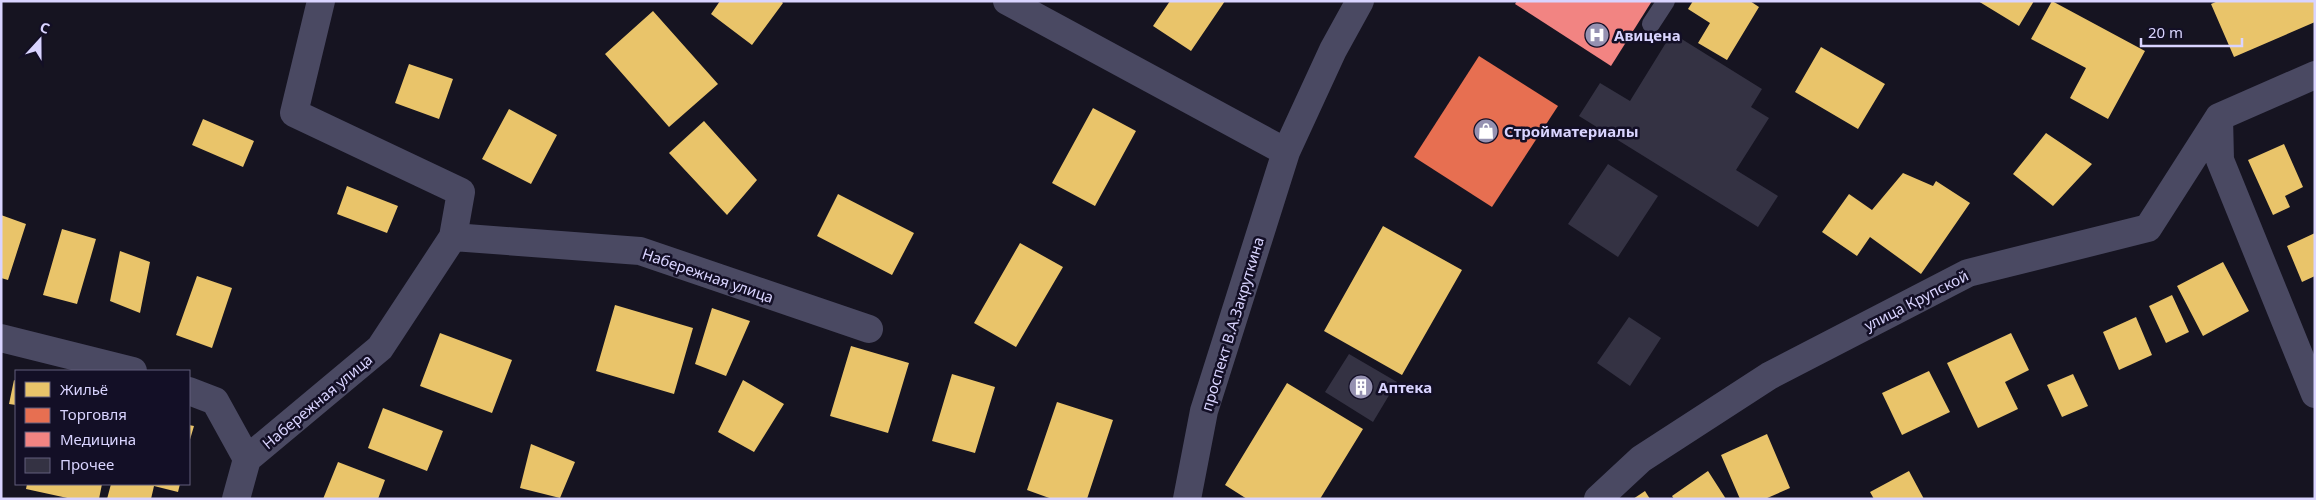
<svg xmlns="http://www.w3.org/2000/svg" width="2316" height="500" font-family="'Noto Sans',sans-serif">
<style>
.homes{fill:#e9c46a}
.shops{fill:#e76f51}
.health{fill:#f28482}
.building{fill:#343243}
.lines{fill:none;stroke-linecap:round;stroke-linejoin:round}
.lane{stroke:#4a4962;stroke-width:18}
.street{stroke:#4a4962;stroke-width:28}
.labels{text-anchor:middle;dominant-baseline:central;stroke-width:5;stroke-linejoin:round;paint-order:stroke}
.poi-label{font-size:15px;font-weight:bold;fill:#d9d4ff;stroke:#130f26;text-anchor:start}
.street-label{font-size:15px;fill:#d9d4ff;stroke:#130f26}
</style>
<rect width="100%" height="100%" fill="#161421"/>
<path class="homes" d="M720 1H781L783 3 752 45 711 14Z
M1170 1H1225L1191 51 1153 26Z
M1693 1H1750L1759 7 1727 60 1698 43 1710 23 1688 9Z
M1978 1H2034L2019 26Z
M2052 1 2145 51 2108 119 2070 98 2086 68 2031 39Z
M2218 1H2315V22L2234 57 2211 4Z
M653 11 718 84 669 127 605 54Z
M1821 47 1885 84 1858 129 1795 92Z
M409 64 453 79 439 119 395 103Z
M1093 108 1136 131 1095 206 1052 183Z
M509 109 557 135 531 184 482 159Z
M203 119 254 141 243 167 192 145Z
M704 121 757 180 727 215 669 153Z
M2046 133 2092 164 2053 206 2013 174Z
M2284 144 2303 187 2285 196 2290 207 2273 215 2248 160Z
M1903 173 1933 186 1936 181 1970 203 1921 274 1870 237 1857 256 1822 232 1849 194 1872 210Z
M347 186 398 206 387 233 337 214Z
M838 194 914 233 892 275 817 236Z
M1 215 26 224 8 280 1 278Z
M1383 226 1462 270 1402 375 1324 331Z
M62 229 96 239 77 304 43 295Z
M2315 233V276L2302 282 2287 246Z
M1020 243 1063 267 1016 347 974 323Z
M120 251 150 262 140 313 110 301Z
M2223 262 2249 311 2203 336 2177 286Z
M197 276 232 288 212 348 176 335Z
M2172 295 2189 332 2166 343 2149 306Z
M615 305 693 328 674 394 596 371Z
M712 308 750 321 726 376 695 364Z
M2136 317 2152 355 2119 370 2103 332Z
M440 333 512 360 492 413 420 386Z
M2011 333 2029 370 2005 382 2018 409 1978 428 1947 363Z
M851 346 909 363 888 433 830 416Z
M1929 371 1950 412 1902 435 1882 393Z
M952 374 995 387 975 453 932 441Z
M2073 374 2088 406 2062 417 2047 385Z
M14 380 16 381V405L9 404Z
M743 380 784 404 754 452 718 432Z
M1287 383 1363 429 1320 499H1247L1225 485Z
M1057 402 1113 420 1087 499H1052L1027 490Z
M383 408 443 431 427 471 368 448Z
M189 425 194 426 189 443Z
M1767 434 1790 488 1765 499H1740L1721 455Z
M531 444 575 462 560 498 520 488Z
M338 462 385 480 378 499H323Z
M1708 471 1726 499H1674L1672 496Z
M1909 471 1924 499H1874L1870 492Z
M27 484H102L99 499H72L26 489Z
M111 484H180L178 492 154 486 151 499H107Z
M1645 491 1650 499H1633Z"/>
<path class="shops" d="M1479 56 1558 106 1492 207 1414 157Z"/>
<path class="health" d="M1517 1H1652L1611 66 1515 4Z"/>
<path class="building" d="M1672 33 1762 89 1751 107 1769 118 1736 170 1778 196 1758 227 1579 116 1600 83 1630 101Z
M1608 164 1658 196 1618 257 1568 224Z
M1629 317 1661 338 1630 386 1597 363Z
M1349 354 1397 382 1373 422 1325 392Z"/>
<g class="lines">
<path class="lane" d="M1651 24 1666 1"/>
<path class="street" d="M321 1 294 113 461 192 453 237
M1007 1 1286 152
M2219 117 2220 160 2315 394
M1 338 133 371
M189 391 215 401 247 459 380 348 453 237 640 251 869 329
M236 499 247 459
M1187 499 1204 411 1286 152 1333 50 1360 1
M1598 499 1641 459 1769 376 1968 273 2148 228 2219 117 2315 75"/>
</g>
<defs>
<symbol id="hospital-disc" viewBox="-11 -11 22 22"><circle r="9.5" fill="#9591b1" stroke="#130f26"/><path d="M-5-5h3v3.5h4V-5h3V5h-3V1.5h-4V5h-3Z" fill="#fff"/></symbol>
<symbol id="shop-disc" viewBox="-11 -11 22 22"><circle r="9.5" fill="#9591b1" stroke="#130f26"/><path d="M-5-2.5h2.3a2.7 3.5 0 0 1 5.4 0H5L5.5 6h-11ZM-1.5-2.5h3a1.5 2.3 0 0 0-3 0Z" fill="#fff"/></symbol>
<symbol id="building-disc" viewBox="-11 -11 22 22"><circle r="9.5" fill="#9591b1" stroke="#130f26"/><path d="M-4-6H4V6H1V3H-1V6H-4ZM-2.5-4.3h1.7v1.8h-1.7ZM.8-4.3h1.7v1.8H.8ZM-2.5-1h1.7V.8h-1.7ZM.8-1h1.7V.8H.8Z" fill="#fff"/></symbol>
</defs>
<g fill-rule="evenodd">
<use href="#hospital-disc" x="1583" y="21" width="28" height="28"/>
<use href="#shop-disc" x="1472" y="117" width="28" height="28"/>
<use href="#building-disc" x="1347" y="373" width="28" height="28"/>
</g>
<g class="labels">
<g class="poi-label">
<text x="1614" y="35">Авицена</text>
<text x="1504" y="131">Стройматериалы</text>
<text x="1378" y="387">Аптека</text>
</g>
<g class="street-label">
<text transform="translate(708 275) rotate(19)">Набережная улица</text>
<text transform="translate(1916 300) rotate(-27)">улица Крупской</text>
<text transform="translate(1232 324) rotate(-73)">проспект В.А.Закруткина</text>
<text transform="translate(317 401) rotate(-40)">Набережная улица</text>
</g>
</g>
<rect width="2316" height="500" fill="none" stroke="#d9d4ff" stroke-width="5"/>
<rect x="15" y="370" width="175" height="115" fill="#130f26" stroke="#625e7d"/>
<rect x="25" y="382" width="25" height="15" fill="#e9c46a" stroke="#625e7d"/>
<text x="60" y="395" font-size="15" fill="#d9d4ff">Жильё</text>
<rect x="25" y="408" width="25" height="15" fill="#e76f51" stroke="#625e7d"/>
<text x="60" y="420" font-size="15" fill="#d9d4ff">Торговля</text>
<rect x="25" y="432" width="25" height="15" fill="#f28482" stroke="#625e7d"/>
<text x="60" y="445" font-size="15" fill="#d9d4ff">Медицина</text>
<rect x="25" y="458" width="25" height="15" fill="#343243" stroke="#625e7d"/>
<text x="60" y="470" font-size="15" fill="#d9d4ff">Прочее</text>
<g transform="translate(40 40) rotate(21)" stroke="#130f26" stroke-width="4" paint-order="stroke">
<path d="M0-4L9 19L0 12L-9 19Z" fill="#d9d4ff"/>
<text y="-8" font-size="14" font-weight="bold" text-anchor="middle" fill="#d9d4ff">С</text>
</g>
<path d="M2141 38v8h101v-8" fill="none" stroke="#d9d4ff" stroke-width="2.5"/>
<text x="2148" y="38" font-size="15" fill="#d9d4ff" stroke="#130f26" stroke-width="4" paint-order="stroke">20 m</text>
</svg>
